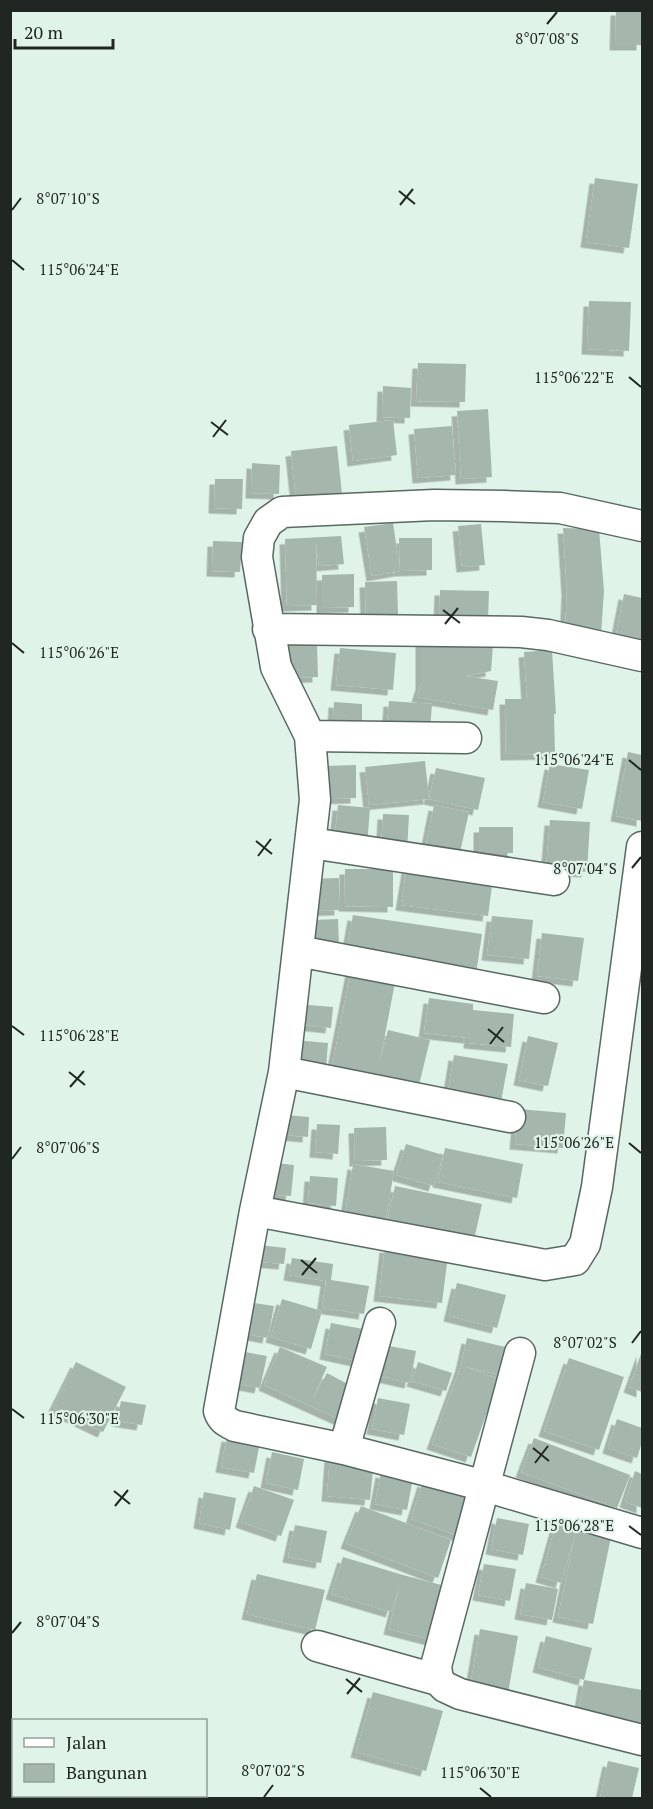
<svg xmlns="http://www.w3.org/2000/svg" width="653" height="1809" font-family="'PT Serif',serif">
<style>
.building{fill:#a5b7ad;filter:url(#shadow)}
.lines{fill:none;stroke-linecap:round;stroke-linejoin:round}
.minor-casing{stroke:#586960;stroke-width:33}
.minor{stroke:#fff;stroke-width:30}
.ticks{fill:none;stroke:#202723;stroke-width:2}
.ticks-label{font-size:15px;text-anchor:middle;fill:#202723;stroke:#e0f3e8;stroke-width:4.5;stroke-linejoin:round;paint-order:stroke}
</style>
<defs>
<filter id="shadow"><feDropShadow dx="-5.5" dy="5.5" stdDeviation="0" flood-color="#0004"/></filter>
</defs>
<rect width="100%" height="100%" fill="#e0f3e8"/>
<path class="building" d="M616 10H642V45H615Z
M595 178 638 184 629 248 586 242Z
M589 301 631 302 629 351 587 349Z
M418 363 466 364 465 402 416 401Z
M383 386 411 388 410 418 382 417Z
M488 409 492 477 461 479 457 411Z
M393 420 397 455 353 461 349 425Z
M452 426 456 475 418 478 414 429Z
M337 446 342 494 296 499 291 451Z
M252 463 280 465 279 494 251 493Z
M215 479H243L242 509 214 508Z
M393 523 400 571 372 576 364 527Z
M481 524 485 565 462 567 458 526Z
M563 528 599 529 604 591 601 634 565 633 567 590Z
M341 536 344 564 319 566 316 542 317 605 287 606 285 539Z
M399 538H432V570L400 571Z
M213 541 242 542 240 572 212 571Z
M354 574V607L322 608V575Z
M397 581 398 614 366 615 365 582Z
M440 590 489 591 488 619 439 617Z
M624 594 642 598V645L615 640Z
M421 640 493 645 491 671 465 676 498 681 493 710 417 697 421 684Z
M317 644 318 677 286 678 285 645Z
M340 648 396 653 393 690 336 685Z
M552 650 556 714H554L555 754 506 755 505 699H527L524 652Z
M389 701 432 704 430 730 387 727Z
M334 702 362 704V724L333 723Z
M628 752 642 755V821L616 816Z
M425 761 429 799 436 768 485 778 478 810 429 799 369 805 365 767Z
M550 764 589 770 582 809 543 802Z
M356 765V798L325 799 324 766Z
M338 805 370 808 367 846 334 843Z
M434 805 469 812 459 857 425 850Z
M383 814 409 815 407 852 381 851Z
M550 820 590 822 587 872 546 869Z
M479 827H513V853H479Z
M407 868 493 878 488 916 401 905Z
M345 869H393V907L344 906Z
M339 878 340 910 308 911V879Z
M353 915 482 934 476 974 346 954Z
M492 916 533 920 529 959 487 955Z
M338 919 339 946 312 947V920Z
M542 933 584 938 578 981 537 976Z
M352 964 397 972 380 1061 388 1030 430 1040 419 1085 332 1067Z
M429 998 473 1004V1010L514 1014 511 1047 469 1043 470 1031 469 1038 424 1033Z
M296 1004 333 1007 331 1028 294 1024Z
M528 1036 558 1043 548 1086 519 1080Z
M295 1040 328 1043 326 1068 293 1065Z
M454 1055 508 1064 500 1107 447 1098Z
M518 1109 566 1113 563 1148 515 1144Z
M285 1115 309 1117 308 1137 284 1135Z
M317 1124 340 1125 338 1154 315 1152Z
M386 1127 387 1160 355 1161 354 1128Z
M406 1144 443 1155 434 1186 396 1175Z
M445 1148 523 1164 517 1198 438 1182Z
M266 1162 294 1165 291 1196 264 1194Z
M353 1164 394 1171 384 1230 344 1223Z
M310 1176 338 1178 336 1206 308 1203Z
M395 1186 482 1204 474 1240 387 1222Z
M250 1244 286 1248 284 1264 248 1261Z
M385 1247 448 1255 442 1303 379 1296Z
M292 1258 333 1264 331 1280 369 1286 364 1314 322 1308 326 1281 289 1275Z
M457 1283 506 1295 497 1328 449 1316Z
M282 1299 322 1311 311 1349 271 1337Z
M242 1301 274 1306 268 1338 236 1332Z
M331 1323 363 1329 357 1361 325 1354Z
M467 1338 514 1349 508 1377 463 1366 499 1379 471 1457 432 1444 461 1365Z
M384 1345 416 1351 410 1383 378 1376Z
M280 1347 327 1367 312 1400 327 1373 357 1389 341 1420 264 1385Z
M234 1350 267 1356 260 1388 228 1382Z
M642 1351V1392L629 1387Z
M569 1358 624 1377 599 1450 544 1431Z
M76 1362 126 1387 103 1432 53 1408Z
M418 1362 452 1373 446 1391 412 1381Z
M378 1398 410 1404 404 1435 372 1429Z
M121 1401 146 1405 142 1425 117 1421Z
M617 1419 642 1428V1442L637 1458 608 1448Z
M227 1436 260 1442 254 1473 221 1467Z
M534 1438 630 1475 617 1508 521 1472Z
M272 1452 304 1459 298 1490 266 1483Z
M330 1456 374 1460 370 1500 327 1496Z
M635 1471 642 1474V1508L625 1502Z
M381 1472 413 1478 407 1510 375 1504Z
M423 1481 473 1498 460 1536 411 1519Z
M254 1486 294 1500 281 1536 241 1522Z
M204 1492 236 1498 230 1530 199 1523Z
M361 1506 451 1540 438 1578 346 1543Z
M497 1518 529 1524 523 1555 491 1549Z
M556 1524 611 1537 593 1624 558 1617 575 1535 561 1583 541 1577Z
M295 1525 327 1531 321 1563 288 1557Z
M343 1557 403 1575 445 1586 432 1640 389 1629 400 1585 391 1612 331 1594Z
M484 1564 516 1569 510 1601 478 1595Z
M257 1574 325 1590 315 1630 247 1614Z
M526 1583 558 1589 552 1620 520 1614Z
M480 1629 518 1636 507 1699 469 1693Z
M546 1636 592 1648 584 1680 538 1667Z
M584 1680 642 1690V1731L577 1720Z
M373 1692 443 1711 426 1771 356 1752Z
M608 1761 639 1768 632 1798H600Z"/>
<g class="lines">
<defs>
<path id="minor" d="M642 526 560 508 504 506 434 505 282 512 268 522 259 538 257 557 276 667 310 736 315 800 284 1072 255 1211 219 1411C222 1420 227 1422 235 1426L344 1449 485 1486 642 1533
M268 629 521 632 548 635 642 656
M310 736 466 738
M311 843 554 880
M298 951 544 998
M284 1072 510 1117
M255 1211 545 1265 575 1260 585 1244 597 1187 642 847
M344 1449 380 1323
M317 1646 438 1680 445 1687 460 1694 642 1740
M438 1680 436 1666 520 1353"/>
</defs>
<use href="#minor" class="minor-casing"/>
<use href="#minor" class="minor"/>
</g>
<path class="ticks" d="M547 24 557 12M399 191 415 204M400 205 413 189M12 210 21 198M12 260 24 270M629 377 641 387M211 422 228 435M213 437 226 420M443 610 460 623M445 624 458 608M12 643 24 653M629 760 641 770M256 841 272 854M258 856 271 839M632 868 641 857M12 1026 24 1035M488 1029 504 1042M490 1044 503 1027M69 1072 85 1085M70 1087 84 1071M629 1143 641 1153M12 1159 21 1147M301 1260 317 1273M302 1275 316 1258M632 1343 641 1331M12 1409 24 1418M533 1448 549 1461M535 1463 548 1446M114 1491 130 1504M115 1506 128 1490M629 1526 641 1535M12 1633 21 1622M346 1679 362 1692M347 1694 360 1678M480 1788 491 1797M264 1797 273 1785"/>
<g class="ticks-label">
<text x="547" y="44">8°07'08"S</text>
<text x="68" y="204">8°07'10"S</text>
<text x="79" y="275">115°06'24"E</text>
<text x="574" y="383">115°06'22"E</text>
<text x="79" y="658">115°06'26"E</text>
<text x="574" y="765">115°06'24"E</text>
<text x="585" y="874">8°07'04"S</text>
<text x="79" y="1041">115°06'28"E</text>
<text x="574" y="1148">115°06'26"E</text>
<text x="68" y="1153">8°07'06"S</text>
<text x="585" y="1348">8°07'02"S</text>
<text x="79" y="1424">115°06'30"E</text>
<text x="574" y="1531">115°06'28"E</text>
<text x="68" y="1627">8°07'04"S</text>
<text x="273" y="1776">8°07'02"S</text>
<text x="480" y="1778">115°06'30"E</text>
</g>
<rect width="653" height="1809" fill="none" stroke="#202723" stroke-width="24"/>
<rect x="12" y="1719" width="195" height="78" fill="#e0f3e8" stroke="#93a199" stroke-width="1.5"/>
<rect x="24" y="1738" width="30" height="9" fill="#ffffff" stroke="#93a199" stroke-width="1.5"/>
<text x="66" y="1749" font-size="18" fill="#202723">Jalan</text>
<rect x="24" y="1764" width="30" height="18" fill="#a5b7ad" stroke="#93a199" stroke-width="1.5"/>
<text x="66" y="1779" font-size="18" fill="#202723">Bangunan</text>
<path d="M15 39v9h98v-9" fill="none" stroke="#202723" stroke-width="3"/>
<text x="24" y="39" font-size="18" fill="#202723" stroke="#e0f3e8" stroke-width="4.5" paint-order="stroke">20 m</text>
</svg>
